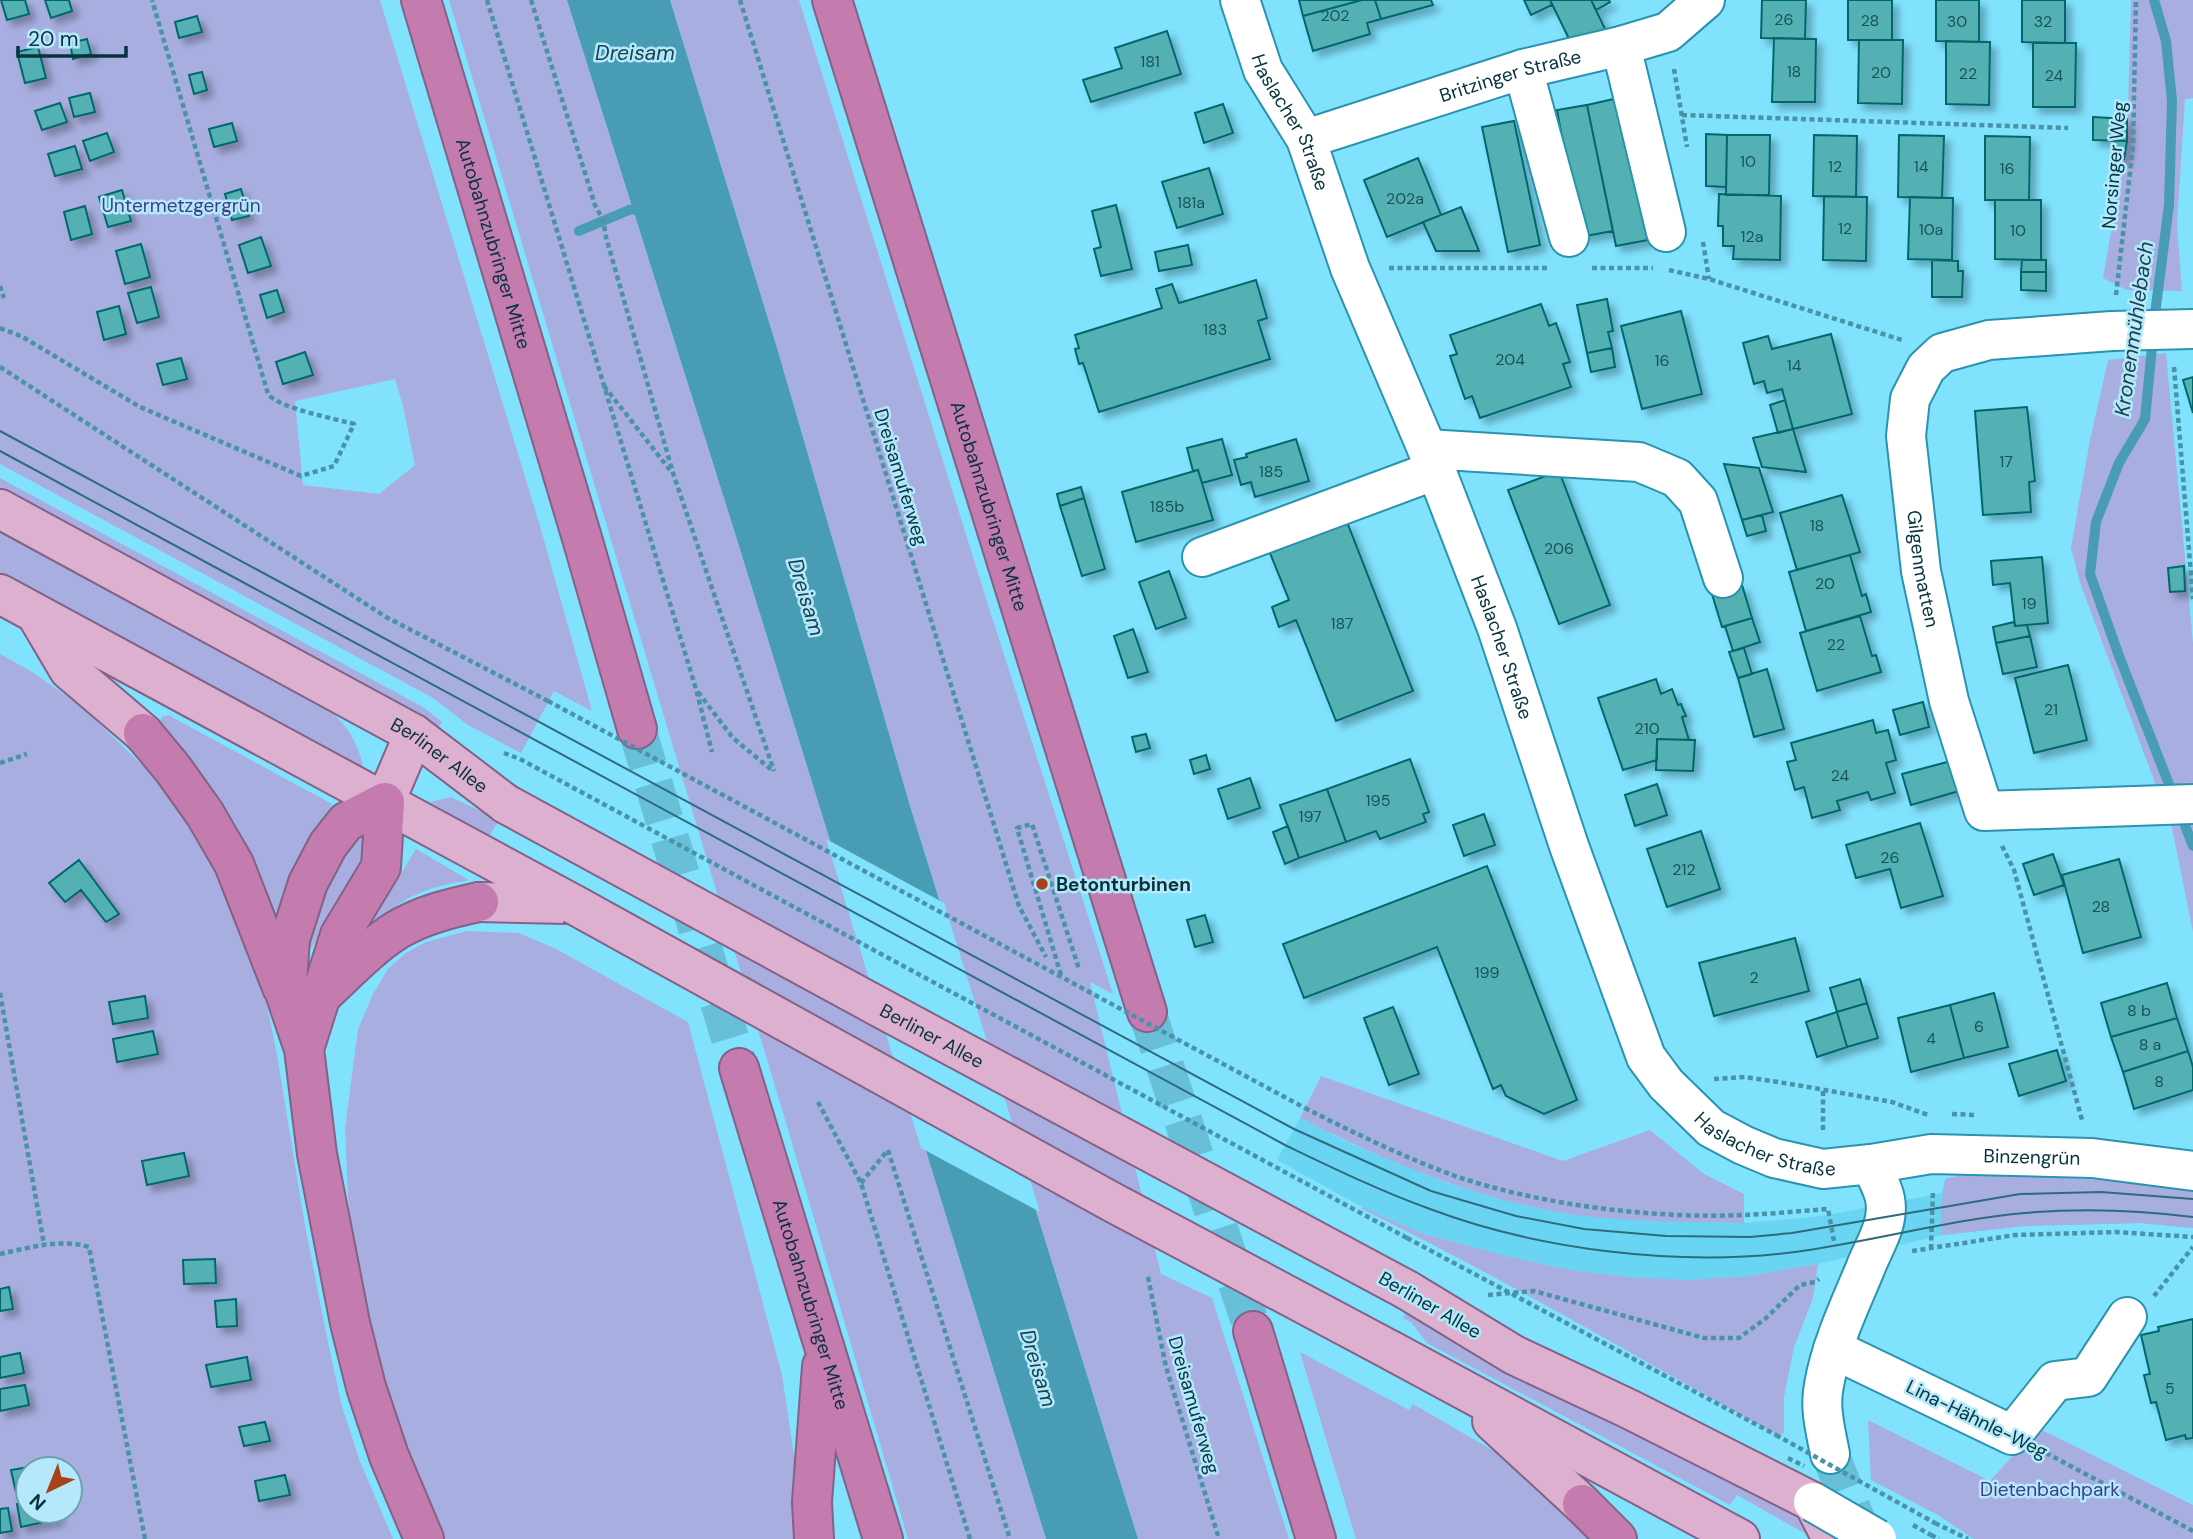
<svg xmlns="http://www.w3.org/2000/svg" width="2193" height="1539" font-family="'DM Sans',sans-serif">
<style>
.built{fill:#6ad5f3}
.green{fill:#a8aedf;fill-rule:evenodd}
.water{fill:#489cb4}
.pier{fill:#81e2fe}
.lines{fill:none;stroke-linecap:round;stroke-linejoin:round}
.stream{stroke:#489cb4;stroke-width:10}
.building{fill:#53b1b4;stroke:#02686c;stroke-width:2;filter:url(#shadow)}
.minor-tunnel{stroke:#68bfd8;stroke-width:38;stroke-dasharray:38 19;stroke-linecap:butt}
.highway-tunnel{stroke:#68bfd8;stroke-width:38;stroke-dasharray:38 19;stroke-linecap:butt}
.minor-casing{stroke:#2a93ad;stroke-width:42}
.major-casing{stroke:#826287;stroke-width:42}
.highway-casing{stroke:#826287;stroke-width:42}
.path{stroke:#4992a7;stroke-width:4.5;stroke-dasharray:5 3.5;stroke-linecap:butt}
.minor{stroke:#fff;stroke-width:38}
.major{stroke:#dcb0ce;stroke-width:38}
.highway{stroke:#c47bae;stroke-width:38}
.tram{stroke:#2e6c7d;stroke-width:2}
.minor-bridge-casing{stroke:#2a93ad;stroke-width:42;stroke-linecap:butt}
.major-bridge-casing{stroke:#826287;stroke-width:42;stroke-linecap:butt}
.path-bridge{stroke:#4992a7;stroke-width:4.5;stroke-dasharray:5 3.5;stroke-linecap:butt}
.minor-bridge{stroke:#fff;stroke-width:38}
.major-bridge{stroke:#dcb0ce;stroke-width:38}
.poi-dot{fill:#a8421d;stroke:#b3e9fa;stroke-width:2.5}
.labels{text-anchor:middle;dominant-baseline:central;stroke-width:5;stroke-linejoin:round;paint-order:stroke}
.number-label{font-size:16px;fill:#19525c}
.street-label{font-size:19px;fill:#06333e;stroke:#b3e9fa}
.park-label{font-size:19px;fill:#3d3e87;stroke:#b3e9fa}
.poi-label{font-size:19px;font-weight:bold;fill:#06333e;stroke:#b3e9fa;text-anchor:start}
.water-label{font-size:21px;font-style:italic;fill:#1b424d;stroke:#b3e9fa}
</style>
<defs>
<filter id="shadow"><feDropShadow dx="6" dy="6" stdDeviation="3.5" flood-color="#0004"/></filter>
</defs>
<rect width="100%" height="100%" fill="#81e2fe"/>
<path class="built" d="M1300 1118 1351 1144 1449 1184 1515 1202 1593 1216 1744 1223 1822 1216 1942 1193 1945 1179 1958 1176H2018L2103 1180 2193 1228 2140 1223 2024 1226 1942 1235 1818 1264 1748 1276 1690 1280 1628 1277 1571 1270 1510 1257 1421 1233 1362 1207 1277 1160Z"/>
<path class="green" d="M0 0H380L540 526 592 711 554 691 521 753 468 725 433 698 0 464ZM395 379 403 406 415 465 379 494 303 485 295 401Z
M449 0H567L735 533 1046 1539H908L789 1133Z
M670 0H799L989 608 1113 994 1090 982 1161 1274 1212 1298 1289 1539H1138L910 806 777 348Z
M2131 0H2193V98L2185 99 2177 225 2182 291 2127 290 2103 278 2127 141Z
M2166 353 2193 644V932L2172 828 2080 583 2071 548 2090 440 2108 360Z
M0 478 423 707 442 722 438 728 0 491Z
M0 530 317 700C344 721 356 736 364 769L0 573Z
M0 654 29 670 80 705 147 770 167 792 185 818 205 851 229 899 263 988 276 1049 304 1220 325 1328 341 1403 359 1459 393 1539H0ZM28 1469H70V1511H28Z
M168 715 332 804 316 828 299 858 282 907 276 913 237 826 221 800 192 761 162 731 160 722 162 717Z
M451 797 499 820 489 837 430 802Z
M365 833 367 854 335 904 312 948 303 944 314 912 335 868Z
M416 849 469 880C426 888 402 895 373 928L369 926Z
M467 931 519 933 556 949 688 1022 782 1375 799 1488 802 1539H441L402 1447 358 1293 348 1196 345 1128 358 1029 373 994 388 969 406 953 426 942Z
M1321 1076 1563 1161 1650 1130 1704 1174 1744 1194V1223C1694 1222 1645 1222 1595 1217 1491 1206 1393 1165 1300 1118Z
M1958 1176H2018L2103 1180 2193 1188V1228L2140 1223 2024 1226 1942 1235 1941 1207 1945 1179Z
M1362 1207 1421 1233 1510 1257 1571 1270 1628 1277 1690 1280 1748 1276 1818 1264 1813 1298 1794 1347 1784 1397V1433L1776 1435C1639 1358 1503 1278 1362 1209Z
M1407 1310 1792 1506 1815 1539 1737 1495 1730 1505 1427 1343 1411 1322 1403 1318Z
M1300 1352 1409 1410 1413 1404 1494 1451 1540 1485 1596 1539H1356Z
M1868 1420 1990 1481 2038 1428 2193 1505V1539H1974L1938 1515 1871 1480Z"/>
<path class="water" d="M567 0H670L777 348 910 806 1138 1539H1046L735 533Z"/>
<path class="pier" d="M826 839 944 903 1040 1212 921 1148Z"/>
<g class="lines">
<path class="stream" d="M2154 0 2166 41 2172 101 2169 205 2156 306 2145 419 2119 463 2096 522 2090 574 2119 656 2193 846
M579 231 629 210 645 208"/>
</g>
<path class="building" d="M1 0H25L29 14 7 20Z
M45 0H69L72 11 51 18Z
M1299 0H1362L1303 16Z
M1362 0H1375L1381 19 1367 23 1370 34 1313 51 1303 16Z
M1375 0H1431L1433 5 1381 19Z
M1524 0H1550L1552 5 1531 15Z
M1550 0H1591L1607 33 1574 49Z
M1591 0H1609L1610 2 1596 10Z
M1762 0H1806L1805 39 1761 38Z
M1848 0H1892V40H1848Z
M1936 0H1979V42L1936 41Z
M2022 0H2065V43L2022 42Z
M197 16 202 32 179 38 175 22Z
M1167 31 1181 74 1091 102 1083 80 1122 68 1115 48Z
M1774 38 1816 39 1815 102H1772Z
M87 39 91 54 73 59 70 43Z
M1859 40H1903L1902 104 1858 103Z
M1946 41 1990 42 1989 105 1946 104Z
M2033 43H2076L2075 107H2033Z
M38 47 46 78 25 83 17 52Z
M202 72 207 90 194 94 189 75Z
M90 93 95 112 74 117 69 98Z
M1618 98 1648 240 1616 246 1587 105Z
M60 103 67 122 42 130 35 111Z
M1223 104 1233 133 1204 143 1195 113Z
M1587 105 1613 231 1580 237 1557 110Z
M2093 117 2127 119V141L2093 140Z
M1514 121 1540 245 1508 252 1482 127Z
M232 123 237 141 214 147 209 129Z
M107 133 114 152 90 161 83 141Z
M1706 134 1727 135 1726 187 1706 186Z
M1727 135H1770L1769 195H1726Z
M1814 135 1857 136 1856 197 1813 196Z
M1899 135 1944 136 1942 198 1898 197Z
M1985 136 2030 137 2029 200H1985Z
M2115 141H2127L2124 159 2112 158Z
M75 146 82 169 55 176 48 154Z
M1418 158 1441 215 1387 237 1364 180Z
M1209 168 1223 214 1177 228 1162 182Z
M241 189 249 216 232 220 225 194Z
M122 190 131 221 108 227 99 197Z
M1719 194 1781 196 1780 260 1733 259 1734 246H1723V226H1718Z
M1824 196 1867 197 1866 261 1823 260Z
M1910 197 1953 198 1952 260 1908 259Z
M1995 200H2041V260L1995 259Z
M1116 205 1132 269 1101 276 1094 249 1101 247 1092 211Z
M85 206 92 234 71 240 64 212Z
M1461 207 1479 251H1436L1423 222Z
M261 237 271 266 248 273 239 245Z
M141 244 150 277 125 284 116 251Z
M1188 245 1192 265 1159 271 1155 252Z
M1932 260 1958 261V271H1963L1962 297H1932Z
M2022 260H2046V272H2021Z
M2021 272H2046V291L2021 290Z
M1256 280 1267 318 1258 321 1270 359 1099 412 1083 363 1079 364 1075 349 1079 348 1075 335 1162 308 1156 289 1172 284 1179 303Z
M151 287 159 317 137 323 128 293Z
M277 290 284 312 267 318 260 295Z
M1607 299 1613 331 1608 332 1612 348 1587 353 1577 305Z
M1541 304 1549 326 1556 323 1570 362 1563 364 1571 387 1480 418 1472 396 1465 399 1450 356 1457 354 1450 335Z
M119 306 126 334 104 340 97 312Z
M1681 311 1702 394 1642 409 1621 326Z
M1831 334 1852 414 1793 429 1782 389 1767 393 1764 381 1754 384 1743 343 1768 336 1772 349Z
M1612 348 1615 367 1591 372 1587 353Z
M305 352 313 375 283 384 276 362Z
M181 358 187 379 163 385 157 364Z
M2193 377V413L2183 380Z
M1785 400 1793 429 1778 433 1770 405Z
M2027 407 2035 481 2029 482 2031 512 1983 515 1975 411Z
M1793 429 1806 472 1762 467 1753 438Z
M1222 439 1232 475 1202 483 1198 470 1193 471 1187 448Z
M1296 439 1309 481 1255 497 1251 482 1241 485 1234 460 1247 457 1246 454Z
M1724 464 1759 468 1773 512 1742 520Z
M1198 470 1213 520 1136 542 1122 492Z
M1559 471 1610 605 1559 624 1508 490Z
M1081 487 1084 498 1060 506 1057 494Z
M1842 495 1860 552 1797 570 1780 513Z
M1084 498 1105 569 1082 576 1060 506Z
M1762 515 1766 531 1747 536 1742 520Z
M1347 522 1413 691 1336 721 1296 620 1279 627 1272 607 1289 600 1270 553Z
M1850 555 1862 596 1866 594 1871 612 1806 631 1789 572Z
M2042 557 2048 623 2015 626 2010 583 1993 585 1991 561Z
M2184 566 2185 591 2170 592 2168 568Z
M1169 571 1186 618 1156 629 1139 582Z
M1742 585 1752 618 1722 627 1712 594Z
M1860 616 1872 656 1876 655 1881 672 1817 691 1800 633Z
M1752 618 1760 642 1733 651 1725 626Z
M2014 622 2015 626 2027 625 2030 636 1996 643 1993 627Z
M1133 629 1148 672 1128 678 1114 636Z
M2030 636 2037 667 2003 674 1996 643Z
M1744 648 1752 674 1738 678 1729 652Z
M2068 665 2087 740 2034 753 2015 678Z
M1767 669 1784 729 1754 737 1738 678Z
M1656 679 1661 694 1672 689 1678 705 1681 704 1686 716 1682 717 1689 740 1657 739V760L1623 770 1598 698Z
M1923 702 1929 727 1900 735 1893 710Z
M1873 720 1876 733 1888 730 1896 760 1886 763 1895 793 1871 800 1868 792 1837 801 1840 810 1812 818 1804 787 1795 790 1787 762 1796 760 1791 743Z
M1146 734 1150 748 1136 752 1132 737Z
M1657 739 1695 740 1693 771 1656 770Z
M1206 755 1210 769 1194 774 1190 760Z
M1410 759 1429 812 1423 814 1426 822 1380 839 1376 831 1346 842 1327 789Z
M1951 761 1959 791 1911 805 1902 774Z
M1250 778 1260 808 1228 819 1218 789Z
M1657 784 1667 815 1635 826 1625 795Z
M1327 789 1346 842 1299 858 1280 805Z
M1484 814 1495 845 1464 856 1453 825Z
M1920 823 1943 896 1901 908 1890 869 1856 878 1846 845Z
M1288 826 1299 858 1285 864 1273 832Z
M1701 831 1720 889 1667 907 1647 849Z
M2053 854 2064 885 2034 895 2023 864Z
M2119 859 2141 937 2083 953 2062 875Z
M79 860 119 914 106 922 81 890 65 902 49 883Z
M1487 866 1577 1100 1544 1114 1506 1096 1501 1085 1493 1089 1437 947 1304 998 1283 944Z
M1205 915 1213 942 1195 947 1187 920Z
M1795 938 1809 991 1714 1016 1699 963Z
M1860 979 1867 1003 1837 1012 1830 988Z
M2167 983 2177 1018 2111 1037 2101 1003Z
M1994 993 2008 1047 1964 1058 1950 1005Z
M145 996 148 1018 113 1024 109 1002Z
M1867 1003 1878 1038 1847 1047 1837 1012Z
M1950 1005 1964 1058 1911 1072 1898 1018Z
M1393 1007 1419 1074 1389 1085 1364 1018Z
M1837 1012 1847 1047 1817 1057 1806 1022Z
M2177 1018 2188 1051 2123 1072 2111 1037Z
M153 1031 158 1054 117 1062 113 1039Z
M2057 1050 2066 1081 2019 1096 2009 1064Z
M2188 1051 2193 1067V1090L2134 1109 2123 1072Z
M184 1153 189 1176 147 1185 142 1161Z
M215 1259 216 1283 184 1284 183 1260Z
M9 1287 13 1309 0 1311V1289Z
M236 1299 237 1326 217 1327 215 1301Z
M2193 1319V1438L2186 1439 2185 1435 2166 1440 2156 1402 2151 1403 2144 1375 2150 1374 2141 1335 2159 1331 2158 1327Z
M20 1353 24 1373 0 1378V1357Z
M247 1357 251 1380 211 1387 206 1365Z
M25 1385 29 1405 0 1411V1389Z
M265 1422 270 1441 244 1446 239 1427Z
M41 1465 42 1469H28V1490L16 1492 11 1470Z
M285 1475 290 1495 259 1501 255 1481Z
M28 1502V1511H57L58 1519 21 1527 17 1504Z
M8 1508 12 1531 0 1533V1509Z"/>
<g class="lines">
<path class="minor-tunnel" d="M1830 1454 1864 1539"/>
<path class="highway-tunnel" d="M637 729 739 1068
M1147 1012 1253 1331"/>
<defs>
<g id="minor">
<path id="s1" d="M1240 0 1263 70 1306 139 1350 268 1436 470 1497 628 1569 846 1646 1057 1666 1084 1711 1128 1743 1145 1774 1158 1823 1169 1871 1164 1931 1154 2092 1158 2193 1171"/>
<path d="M1621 46 1666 232"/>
<path d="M1523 69 1569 237"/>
<path id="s2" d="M1306 139 1523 69 1621 46 1668 32 1705 0"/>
<path id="s3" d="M2193 329 2112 331 1989 340 1942 353 1926 368 1910 399 1906 436 1921 571 1949 701 1984 811 2193 804"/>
<path d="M1427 449 1639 462 1677 478 1698 501 1723 578"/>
<path d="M1202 557 1436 470"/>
<path d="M1833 1349 2012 1435 2055 1381 2088 1377 2127 1317"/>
<path d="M1830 1454C1826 1432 1819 1408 1824 1385 1831 1345 1849 1307 1865 1269 1873 1247 1890 1224 1885 1199 1883 1187 1875 1175 1871 1164"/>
</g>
<g id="major">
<path id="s4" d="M0 509 414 734 506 804"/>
<path d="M0 594 573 904"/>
<path d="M36 614 69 670 143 733"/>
<path d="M385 802 414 734"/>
<path d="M479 902 568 904"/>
<path d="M1407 1290 1514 1355 1629 1409 1813 1502 1832 1539"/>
<path d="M1392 1351 1740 1539"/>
<path d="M1492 1421 1582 1504"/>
</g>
<g id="highway">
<path id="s5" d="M421 0 582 538 637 729"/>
<path id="s6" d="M832 0 1147 1012"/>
<path d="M143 733 173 769 205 814 234 864 282 987"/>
<path d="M323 994C347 972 370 947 397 930 422 915 451 908 479 902"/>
<path d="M304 1049 340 935 381 867 385 802 346 822 328 845 308 883 290 939 286 996 304 1049 317 1154 350 1323 366 1387 389 1456 424 1539"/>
<path id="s7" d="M739 1068 883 1539"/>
<path d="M1253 1331 1316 1539"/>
<path d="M1582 1504 1617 1539"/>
<path d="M814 1539 812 1502 822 1366"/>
</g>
</defs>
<use href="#minor" class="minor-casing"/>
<use href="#major" class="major-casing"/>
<use href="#highway" class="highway-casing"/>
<path class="path" d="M487 0 696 689 712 752
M531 0 595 205 603 220 606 237 673 473 774 771
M740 0 1019 906 1046 957
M1674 69 1687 147
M1682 115 2068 128
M1703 242 1709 279
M1389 268H1548
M1592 268H1653
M1669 270 1709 279 1902 340
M0 286 4 298
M2116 295 2133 146 2136 0
M0 328 21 336 140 407 301 476 334 466 354 424C336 419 278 408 268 394L152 0
M0 367 386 617 548 701
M2174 367 2193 599
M604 386 670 470
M698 692 733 738 773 771
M504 753 520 759
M0 763 27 754
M2002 846 2014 870 2082 1120
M1061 975 1017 828 1032 824 1079 969
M0 993 44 1245
M1714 1079 1745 1077 1797 1085 1892 1102 1928 1115
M818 1102 861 1183 970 1539
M1305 1108C1352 1132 1406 1158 1455 1176 1541 1205 1653 1219 1743 1215 1771 1214 1800 1211 1828 1209L1834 1241
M1952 1114 1975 1115
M1823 1130V1090
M888 1150 1010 1539
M861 1183 887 1151
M1407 1238 1776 1435
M1931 1249 1933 1190
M1912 1251 2015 1235 2116 1232 2193 1237
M0 1254C28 1248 61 1238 89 1247L145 1539
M1148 1277 1166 1367 1219 1539
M1488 1295 1534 1291 1704 1338H1739L1765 1319 1800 1285 1815 1282 1819 1279
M2154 1296 2193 1247
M2046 1453 2193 1531
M1935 1523 1968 1539
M1931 1535 1939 1539"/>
<use href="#minor" class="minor"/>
<use href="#major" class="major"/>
<use href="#highway" class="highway"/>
<path class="tram" d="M0 431 1294 1129 1431 1191 1475 1204 1516 1216 1584 1229 1666 1236 1750 1237 1792 1233 2020 1194 2101 1192 2193 1199
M0 451 1285 1145C1333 1168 1380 1191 1430 1209 1539 1250 1679 1267 1795 1252 1871 1242 1947 1220 2024 1213 2079 1208 2138 1210 2193 1217"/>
<defs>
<path id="minor-bridge" d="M1813 1502 1877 1539"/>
<g id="major-bridge">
<path id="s8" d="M506 804 879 1007 1407 1290"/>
<path d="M573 904 1112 1202 1392 1351"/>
</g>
</defs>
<use href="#minor-bridge" class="minor-bridge-casing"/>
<use href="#major-bridge" class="major-bridge-casing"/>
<path class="path-bridge" d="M548 701 1305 1108
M520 759 1407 1238
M1776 1435 1935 1523
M1788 1458 1804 1466
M1913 1525 1931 1535"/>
<use href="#minor-bridge" class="minor-bridge"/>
<use href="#major-bridge" class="major-bridge"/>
</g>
<circle class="poi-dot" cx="1042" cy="884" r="7"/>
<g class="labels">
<g class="number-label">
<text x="1335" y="15">202</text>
<text x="1784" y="19">26</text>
<text x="1870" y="20">28</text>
<text x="1957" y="21">30</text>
<text x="2043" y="21">32</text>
<text x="1150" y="61">181</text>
<text x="1794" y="71">18</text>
<text x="1881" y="72">20</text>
<text x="1968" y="73">22</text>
<text x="2054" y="75">24</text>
<text x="1748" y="161">10</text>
<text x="1835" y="166">12</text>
<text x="1921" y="166">14</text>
<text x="2007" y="168">16</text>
<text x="1405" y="198">202a</text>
<text x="1191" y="202">181a</text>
<text x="1845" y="228">12</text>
<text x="1931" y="229">10a</text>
<text x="2018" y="230">10</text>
<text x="1752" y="236">12a</text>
<text x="1215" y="329">183</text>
<text x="1510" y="359">204</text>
<text x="1662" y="360">16</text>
<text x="1794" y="365">14</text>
<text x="2006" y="461">17</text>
<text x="1271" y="471">185</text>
<text x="1167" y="506">185b</text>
<text x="1817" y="525">18</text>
<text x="1559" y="548">206</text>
<text x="1825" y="583">20</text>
<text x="2029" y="603">19</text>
<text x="1342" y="623">187</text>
<text x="1836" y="644">22</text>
<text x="2051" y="709">21</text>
<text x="1647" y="728">210</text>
<text x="1840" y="775">24</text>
<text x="1378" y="800">195</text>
<text x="1310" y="816">197</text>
<text x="1890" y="857">26</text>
<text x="1684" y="869">212</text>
<text x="2101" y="906">28</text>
<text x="1487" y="972">199</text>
<text x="1754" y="977">2</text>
<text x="2139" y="1010">8 b</text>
<text x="1979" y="1026">6</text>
<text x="1931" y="1038">4</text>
<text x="2150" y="1044">8 a</text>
<text x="2159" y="1081">8</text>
<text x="2170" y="1388">5</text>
</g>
<g class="street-label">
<text stroke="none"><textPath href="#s2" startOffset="214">Britzinger Straße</textPath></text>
<text stroke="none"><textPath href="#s1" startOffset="133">Haslacher Straße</textPath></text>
<text transform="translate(2114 165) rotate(-85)">Norsinger Weg</text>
<text stroke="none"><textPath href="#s5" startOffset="254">Autobahnzubringer Mitte</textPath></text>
<text transform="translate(901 477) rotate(73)">Dreisamuferweg</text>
<text stroke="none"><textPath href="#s6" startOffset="530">Autobahnzubringer Mitte</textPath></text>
<text stroke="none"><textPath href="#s3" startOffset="481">Gilgenmatten</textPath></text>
<text stroke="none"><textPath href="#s1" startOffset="700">Haslacher Straße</textPath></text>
<text stroke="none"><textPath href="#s4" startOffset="504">Berliner Allee</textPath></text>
<text stroke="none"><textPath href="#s8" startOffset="485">Berliner Allee</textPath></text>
<text stroke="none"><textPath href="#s1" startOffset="1288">Haslacher Straße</textPath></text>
<text stroke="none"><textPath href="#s1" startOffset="1561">Binzengrün</textPath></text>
<text stroke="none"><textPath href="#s7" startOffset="247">Autobahnzubringer Mitte</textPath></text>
<text transform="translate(1430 1305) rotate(30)">Berliner Allee</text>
<text transform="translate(1194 1405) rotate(74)">Dreisamuferweg</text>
<text transform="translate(1977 1419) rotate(26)">Lina-Hähnle-Weg</text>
</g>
<g class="park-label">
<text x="181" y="205">Untermetzgergrün</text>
<text x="2050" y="1489">Dietenbachpark</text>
</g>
<g class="poi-label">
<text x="1056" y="884">Betonturbinen</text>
</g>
<g class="water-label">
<text x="635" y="53">Dreisam</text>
<text transform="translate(2134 329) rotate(-82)">Kronenmühlebach</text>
<text transform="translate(806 597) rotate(73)">Dreisam</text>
<text transform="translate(1038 1368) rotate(73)">Dreisam</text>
</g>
</g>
<g transform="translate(49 1490) rotate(223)"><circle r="33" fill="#b3e9fa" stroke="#6ea0af" stroke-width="2"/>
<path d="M0-5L12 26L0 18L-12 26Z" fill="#a8421d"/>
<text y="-10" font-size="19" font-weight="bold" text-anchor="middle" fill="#06333e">N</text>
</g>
<path d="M18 46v10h108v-10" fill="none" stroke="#06333e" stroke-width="3.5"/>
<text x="28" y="46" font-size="21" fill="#06333e" stroke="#b3e9fa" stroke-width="5" paint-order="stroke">20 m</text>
</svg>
